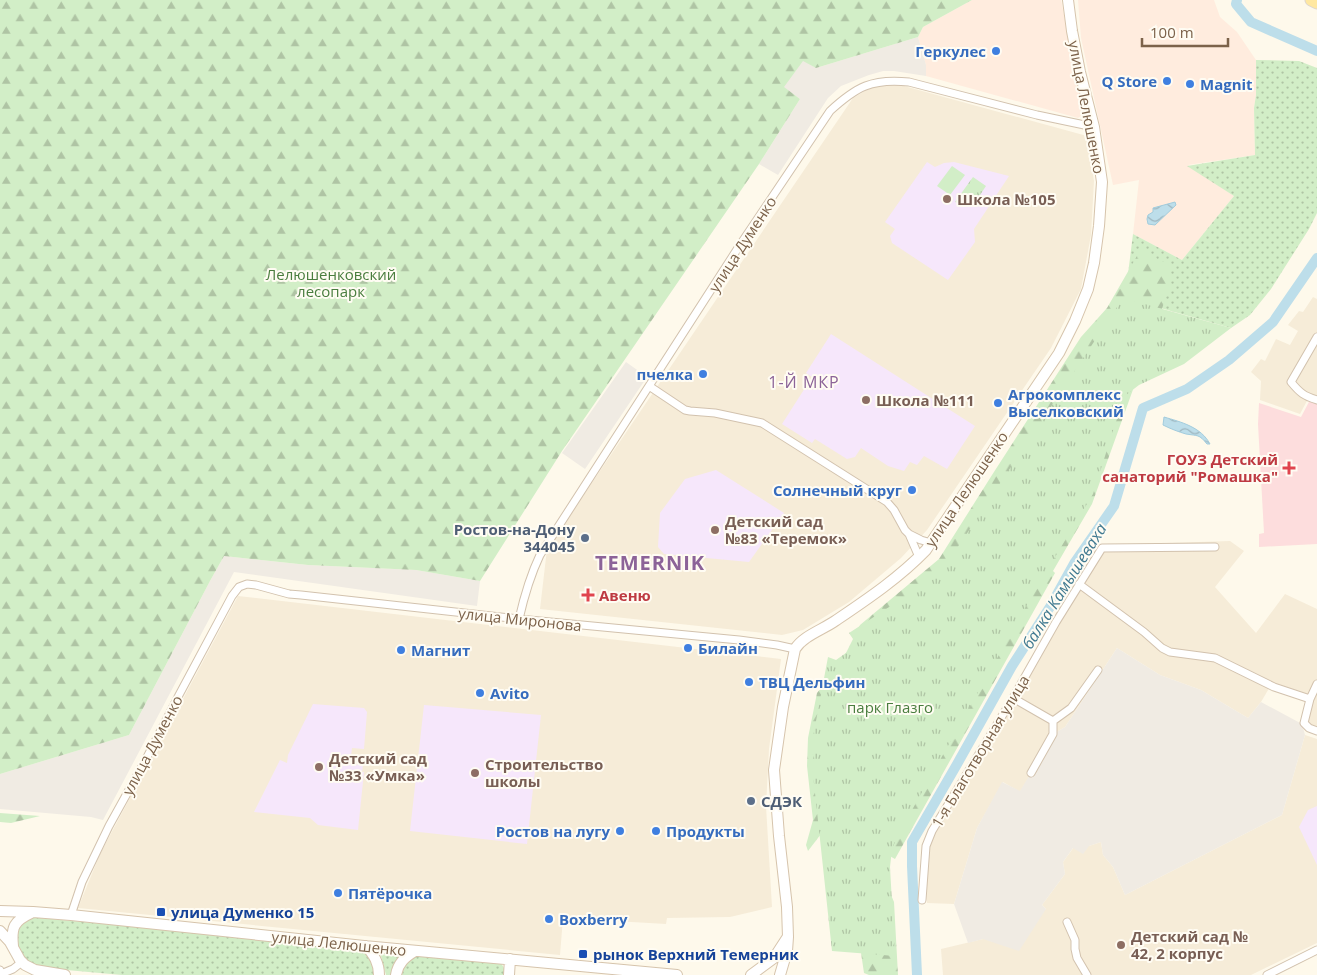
<svg xmlns="http://www.w3.org/2000/svg" width="1317" height="975" font-family="'Open Sans',sans-serif">
<style>
.residential{fill:#f6ecd8}
.commercial{fill:#ffecde}
.industrial{fill:#f0ebe3}
.education{fill:#f6e7fb}
.medical{fill:#fddddd}
.grass{fill:url(#grass-dots)}
.forest{fill:url(#forest-firs)}
.park{fill:url(#park-tufts)}
.pitch{fill:#d2eec7}
.water{fill:url(#water-waves);stroke:#a2ccdd}
.lines{fill:none;stroke-linecap:round;stroke-linejoin:round}
.river{stroke:#bddeea;stroke-width:10}
.street-casing{stroke:#d2c2ae;stroke-width:9}
.secondary-casing{stroke:#d6c4ac;stroke-width:12}
.primary-casing{stroke:#ddd6d0;stroke-width:13}
.street{stroke:#fff;stroke-width:7}
.secondary{stroke:#fff;stroke-width:10}
.primary{stroke:#ffe8a1;stroke-width:11}
.shop-dot{fill:#3f7fe0;stroke:#fffcf3;stroke-width:2}
.education-dot{fill:#8d6e63;stroke:#fffcf3;stroke-width:2}
.health-dot{fill:#e0444e;stroke:#fffcf3;stroke-width:2}
.service-dot{fill:#5c6f8a;stroke:#fffcf3;stroke-width:2}
.transit-dot{fill:#1a4fb4;stroke:#fffcf3;stroke-width:2}
.labels{text-anchor:middle;dominant-baseline:central;stroke-width:4;stroke-linejoin:round;paint-order:stroke}
.shop-label{font-size:15px;font-weight:bold;fill:#366cbe;stroke:#fffcf3;text-anchor:start}
.street-label{font-size:15px;fill:#7c624a;stroke:#fffcf3}
.education-label{font-size:15px;font-weight:bold;fill:#785e54;stroke:#fffcf3;text-anchor:start}
.park-label{font-size:15px;fill:#497d3e;stroke:#fffcf3}
.health-label{font-size:15px;font-weight:bold;fill:#be3a42;stroke:#fffcf3;text-anchor:end}
.service-label{font-size:15px;font-weight:bold;fill:#4e5e75;stroke:#fffcf3;text-anchor:end}
.transit-label{font-size:15px;font-weight:bold;fill:#164399;stroke:#fffcf3;text-anchor:start}
.neighbourhood-label{font-size:16px;letter-spacing:1px;fill:#8c6398;stroke:#fffcf3}
.water-label{font-size:16px;font-style:italic;fill:#417a91;stroke:#fffcf3}
.district-label{font-size:20px;font-weight:bold;letter-spacing:1px;fill:#8c6398;stroke:#fffcf3}
</style>
<defs>
<pattern id="grass-dots" width="8" height="8" patternUnits="userSpaceOnUse" patternTransform="scale(1.25)"><rect width="8" height="8" fill="#d2eec7"/><path d="M2 2h.1M6 6h.1" fill="none" stroke="#afc4a4" stroke-width="1.8" stroke-linecap="round"/></pattern>
<pattern id="forest-firs" width="22" height="20" patternUnits="userSpaceOnUse" patternTransform="scale(1.25)"><rect width="22" height="20" fill="#d2eec7"/><path d="M5 1l3.5 6h-7zM16 11l3.5 6h-7z" fill="#afc4a4"/></pattern>
<pattern id="park-tufts" width="24" height="20" patternUnits="userSpaceOnUse" patternTransform="scale(1.25)"><rect width="24" height="20" fill="#d2eec7"/><path d="M3 7l-1-3M5 7V3M7 7l1-3M15 17l-1-3M17 17v-4M19 17l1-3" fill="none" stroke="#afc4a4"/></pattern>
<pattern id="water-waves" width="16" height="10" patternUnits="userSpaceOnUse" patternTransform="scale(1.25)"><rect width="16" height="10" fill="#bddeea"/><path d="M0 5q4-4 8 0t8 0" fill="none" stroke="#9fb7c0"/></pattern>
</defs>
<rect width="100%" height="100%" fill="#fef9eb"/>
<path class="residential" d="M893 83 1087 136 1094 181 1091 235 1081 289 1051 348 927 530 901 558 849 602 803 630 782 635 540 609 547 549 853 98 872 87Z
M1313 297 1317 299V401L1309 397 1300 414 1260 400 1261 381 1251 372 1261 359 1265 361 1276 339 1290 345 1298 331 1288 325 1299 311 1303 312Z
M1230 541 1244 551 1215 587 1256 633 1285 594 1317 609V730L1306 723 1310 704 1271 685 1261 702 1248 718 1201 690 1160 675 1117 648 1065 727 1055 733 1020 792 1003 782 977 828 954 904 927 903 924 851 1104 545Z
M238 596 781 659 769 749 766 806 772 907 730 917 667 918 666 924 563 918 560 955 78 908 100 854Z
M1305 735 1317 739V943L1251 975H943L941 949 983 939 1046 909 1042 905 1065 874 1063 862 1074 847 1089 846 1101 842 1103 855 1113 867 1125 895 1282 815Z"/>
<path class="commercial" d="M972 0H1061L1084 114 1078 118 926 76V65L918 37 923 27Z
M1078 0H1214L1220 17 1237 32 1256 60V95L1254 108 1255 155 1188 165 1234 196 1182 260 1133 234 1139 180 1113 185 1081 38Z"/>
<path class="industrial" d="M918 37 926 65V76L894 71H883L869 75 841 86 828 98 778 175 759 164 800 99 783 87 803 60 816 68Z
M626 362 647 377 585 469 562 453Z
M224 556 308 565 416 570 480 581 477 606 234 572 103 820 91 817 0 809V774L129 735 210 581Z
M1117 648 1160 675 1201 690 1248 718 1261 702 1302 724 1305 735 1282 815 1125 895 1113 867 1103 855 1101 842 1089 846 1083 854 1073 848 1063 862 1065 874 1042 905 1046 909 1019 951 983 939 968 943 954 904 977 828 1002 782 1020 791 1055 733 1065 727Z"/>
<path class="education" d="M927 162 935 167 944 163 954 162 1009 176 974 229 975 242 948 280 892 243 890 236 895 229 885 222Z
M831 334 975 426 947 469 924 456 917 465 910 462 904 471 888 466 861 448 855 457 847 459 815 439 812 443 782 424 812 377 806 373Z
M716 470 784 513 749 562 664 554 658 547 660 513 685 479Z
M313 704 364 708 367 712 364 749 352 748 350 764 363 765 362 772H364L358 830 318 825 310 818 254 812 280 760 287 763 288 755Z
M424 705 541 715 527 844 410 831Z
M1317 806V865L1299 827 1308 810Z"/>
<path class="medical" d="M1310 400 1317 401V544L1259 547V534L1264 533 1258 424 1259 403 1301 417Z"/>
<path class="grass" d="M1256 60 1299 61 1317 68V213L1309 229 1271 289 1250 315 1231 328 1125 298 1133 234 1182 260 1234 196 1187 166 1255 155 1254 108 1256 95Z
M30 917 360 948 367 952 377 975H122L33 967 19 951 16 940 19 925Z
M375 948 408 952C399 959 393 963 391 975H386L381 956Z
M419 954 501 963 504 968 505 975H402C404 965 410 958 419 954Z"/>
<path class="forest" d="M0 0H972L923 27 918 37 816 68 803 61 784 87 800 99 759 164 562 451 480 581 416 570 308 565 224 556 210 581 129 735 0 774Z
M1141 249 1169 265V289L1092 504 1053 571 1055 573 895 859 870 845 821 834 808 851 806 845 813 820 807 766 808 738 817 693 841 663 860 625 939 559 992 475 1081 337 1107 308Z
M0 813 40 816 11 823 0 822Z
M889 890 894 902 898 975H869L864 973 860 946Z"/>
<path class="park" d="M973 177 986 186 980 195 958 203 955 202Z
M1123 298 1231 328 1184 364 1139 385 1126 395 1118 415 1093 494 1037 587 898 835 892 849 890 867 895 956 832 951 812 765 814 755 810 753 828 657 836 660 857 645 849 633 940 574Z"/>
<path class="pitch" d="M952 166 965 175 950 195 937 186Z"/>
<path class="water" d="M1175 202 1176 205 1155 225 1148 224 1147 219 1148 215 1153 212V208Z
M1164 417C1181 422 1201 427 1210 444H1207C1199 434 1198 436 1186 434 1179 432 1171 429 1163 425Z"/>
<g class="lines">
<path class="river" d="M1237 0 1236 4 1251 22 1317 51
M917 975 912 866V842L956 766 1012 666 1050 607 1075 562 1114 506 1143 408 1187 389 1229 360 1273 322 1317 258"/>
<defs>
<path id="street" d="M1317 337 1291 382C1300 393 1304 396 1317 400
M649 386 685 410 690 411 715 413 762 423 887 502 894 510 905 530 909 534 921 540 931 543
M909 534 919 557
M1079 584 1144 632 1162 648 1170 652 1215 658 1274 687 1310 699
M519 619C524 597 530 576 540 555L738 248 830 111C856 87 872 78 909 82L1037 115 1094 127
M1317 684 1310 699 1304 723 1309 728 1317 731
M1013 698 1053 721
M1031 773 1053 734V721L1071 708 1098 670
M922 900 926 846 932 831 1013 698 1056 622 1102 548 1215 547
M71 915 82 882 109 826 145 761 179 695 232 596 239 587 247 584 256 585 289 594 301 595 519 619 739 640 777 645 795 649
M1067 922 1075 940V949L1077 958 1087 975
M0 970 1 974 13 969 22 962
M1267 975 1317 950"/>
<path id="secondary" d="M0 911 33 912 71 915 364 946 677 975
M0 931 10 942 20 960 25 965 35 970 65 975
M13 946C11 927 14 921 31 913
M366 946C374 955 379 963 379 975
M396 975C398 963 405 957 415 951
M509 975 510 959
M751 975 774 958 787 938
M780 975 787 951 788 937 787 907 779 836 774 770 783 707 795 649C803 636 822 630 835 621 866 600 899 578 926 550L1059 353 1075 321 1088 289 1094 263 1099 226 1102 182 1094 127 1080 72 1072 31 1068 0"/>
<path id="primary" d="M1311 0 1317 3"/>
</defs>
<use href="#street" class="street-casing"/>
<use href="#secondary" class="secondary-casing"/>
<use href="#primary" class="primary-casing"/>
<use href="#street" class="street"/>
<use href="#secondary" class="secondary"/>
<use href="#primary" class="primary"/>
</g>
<g class="shop-dot">
<circle cx="996" cy="51" r="5"/>
<circle cx="1167" cy="81" r="5"/>
<circle cx="1190" cy="84" r="5"/>
<circle cx="703" cy="374" r="5"/>
<circle cx="998" cy="403" r="5"/>
<circle cx="912" cy="490" r="5"/>
<circle cx="688" cy="648" r="5"/>
<circle cx="401" cy="650" r="5"/>
<circle cx="749" cy="682" r="5"/>
<circle cx="480" cy="693" r="5"/>
<circle cx="620" cy="831" r="5"/>
<circle cx="656" cy="831" r="5"/>
<circle cx="338" cy="893" r="5"/>
<circle cx="549" cy="919" r="5"/>
</g>
<g class="education-dot">
<circle cx="947" cy="199" r="5"/>
<circle cx="866" cy="400" r="5"/>
<circle cx="715" cy="530" r="5"/>
<circle cx="319" cy="767" r="5"/>
<circle cx="475" cy="773" r="5"/>
<circle cx="1121" cy="945" r="5"/>
</g>
<g class="health-dot">
<path d="M1286.5 460.5h5v5h5v5h-5v5h-5v-5h-5v-5h5z"/>
<path d="M585.5 587.5h5v5h5v5h-5v5h-5v-5h-5v-5h5z"/>
</g>
<g class="service-dot">
<circle cx="585" cy="538" r="5"/>
<circle cx="751" cy="801" r="5"/>
</g>
<g class="transit-dot">
<rect x="156" y="907" width="10" height="10" rx="2.5"/>
<rect x="578" y="949" width="10" height="10" rx="2.5"/>
</g>
<g class="labels">
<g class="shop-label">
<text x="986" y="51" text-anchor="end">Геркулес</text>
<text x="1157" y="81" text-anchor="end">Q Store</text>
<text x="1200" y="84">Magnit</text>
<text x="693" y="374" text-anchor="end">пчелка</text>
<text x="1008" y="394">Агрокомплекс<tspan x="1008" dy="17">Выселковский</tspan></text>
<text x="902" y="490" text-anchor="end">Солнечный круг</text>
<text x="698" y="648">Билайн</text>
<text x="411" y="650">Магнит</text>
<text x="759" y="682">ТВЦ Дельфин</text>
<text x="490" y="693">Avito</text>
<text x="610" y="831" text-anchor="end">Ростов на лугу</text>
<text x="666" y="831">Продукты</text>
<text x="348" y="893">Пятёрочка</text>
<text x="559" y="919">Boxberry</text>
</g>
<g class="street-label">
<text transform="translate(1087 107) rotate(79)">улица Лелюшенко</text>
<text transform="translate(742 244) rotate(-57)">улица Думенко</text>
<text transform="translate(966 489) rotate(-56)">улица Лелюшенко</text>
<text transform="translate(520 619) rotate(6)">улица Миронова</text>
<text transform="translate(152 745) rotate(-62)">улица Думенко</text>
<text transform="translate(980 751) rotate(-59)">1-я Благотворная улица</text>
<text transform="translate(339 943) rotate(6)">улица Лелюшенко</text>
</g>
<g class="education-label">
<text x="957" y="199">Школа №105</text>
<text x="876" y="400">Школа №111</text>
<text x="725" y="521">Детский сад<tspan x="725" dy="17">№83 «Теремок»</tspan></text>
<text x="329" y="758">Детский сад<tspan x="329" dy="17">№33 «Умка»</tspan></text>
<text x="485" y="764">Строительство<tspan x="485" dy="17">школы</tspan></text>
<text x="1131" y="936">Детский сад №<tspan x="1131" dy="17">42, 2 корпус</tspan></text>
</g>
<g class="park-label">
<text x="331" y="274">Лелюшенковский<tspan x="331" dy="17">лесопарк</tspan></text>
<text x="890" y="707">парк Глазго</text>
</g>
<g class="health-label">
<text x="1278" y="459">ГОУЗ Детский<tspan x="1278" dy="17">санаторий "Ромашка"</tspan></text>
<text x="599" y="595" text-anchor="start">Авеню</text>
</g>
<g class="service-label">
<text x="575" y="529">Ростов-на-Дону<tspan x="575" dy="17">344045</tspan></text>
<text x="761" y="801" text-anchor="start">СДЭК</text>
</g>
<g class="transit-label">
<text x="171" y="912">улица Думенко 15</text>
<text x="593" y="954">рынок Верхний Темерник</text>
</g>
<g class="neighbourhood-label">
<text x="804" y="382">1-Й МКР</text>
</g>
<g class="water-label">
<text transform="translate(1064 586) rotate(-58)">балка Камышеваха</text>
</g>
<g class="district-label">
<text x="650" y="562">TEMERNIK</text>
</g>
</g>
<path d="M1142 38v8h86v-8" fill="none" stroke="#7c624a" stroke-width="2.5"/>
<text x="1150" y="38" font-size="15" fill="#7c624a" stroke="#fffcf3" stroke-width="4" paint-order="stroke">100 m</text>
</svg>
